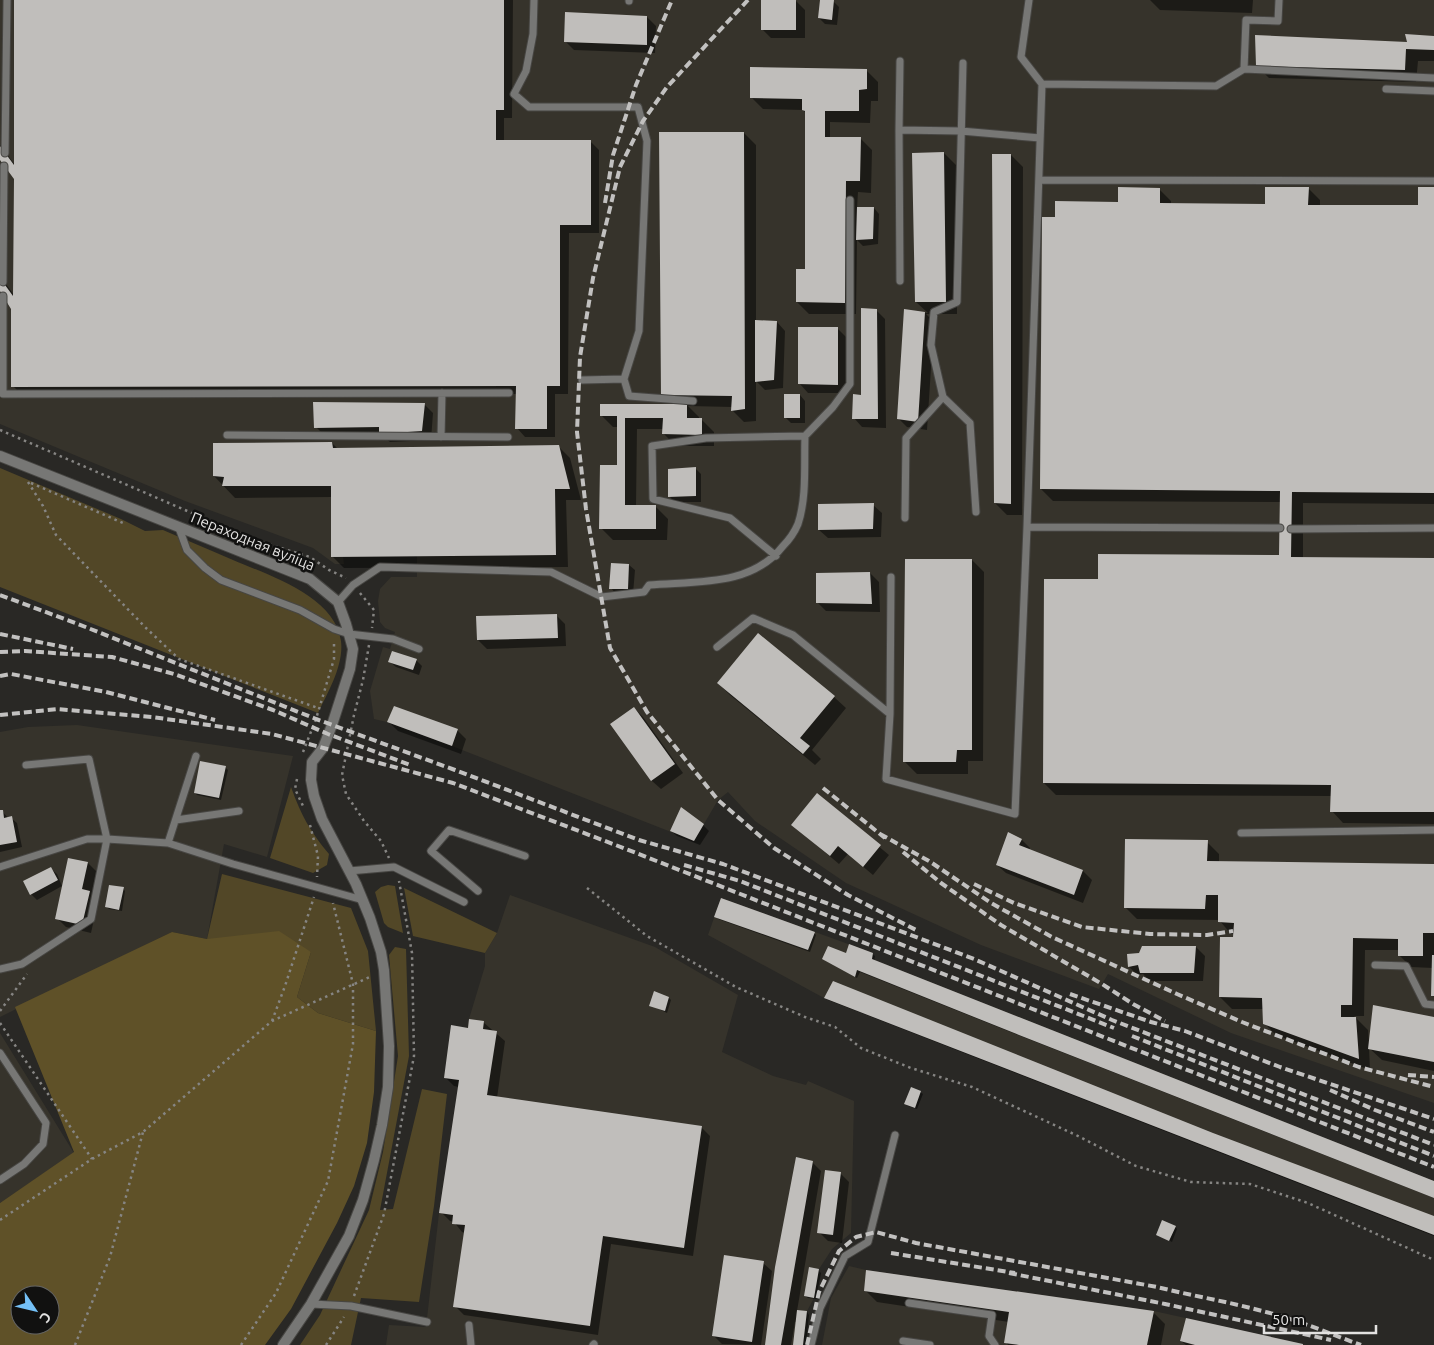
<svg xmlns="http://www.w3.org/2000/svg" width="1434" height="1345" font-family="Ubuntu,sans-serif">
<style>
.built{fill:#36332b}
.green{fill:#524727}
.forest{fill:#5f5128;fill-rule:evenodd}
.shadow{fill:#0007}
.building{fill:#c0bebb}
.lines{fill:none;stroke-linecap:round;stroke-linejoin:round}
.service-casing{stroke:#474643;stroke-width:9}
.tertiary-casing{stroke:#474643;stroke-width:12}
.path{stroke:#868583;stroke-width:2.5;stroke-dasharray:2.5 4;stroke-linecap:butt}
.service{stroke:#777775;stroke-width:7}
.tertiary{stroke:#777775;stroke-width:10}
.rail{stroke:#c2c1c0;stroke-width:4;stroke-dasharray:8 4;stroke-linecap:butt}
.labels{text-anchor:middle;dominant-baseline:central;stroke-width:5;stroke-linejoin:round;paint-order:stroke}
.street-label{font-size:15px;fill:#e3e2e1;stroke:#111110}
</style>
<rect width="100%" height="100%" fill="#292825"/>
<path class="built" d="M0 0H1434V1103L1231 1033 1108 974 1099 989 981 945 846 883 755 821 728 792 718 800 694 841 452 746 387 722 374 719 370 691 383 647 390 649 395 632 385 628 380 622 378 601 380 589 391 577H417V556L343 557 344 564H335L313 548 185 501 0 424Z
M77 725 293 756 267 857 224 844 207 939 172 932 0 1017V732L28 727Z
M510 895 655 947 738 995 722 1052 773 1076 806 1085 808 1081 854 1101 851 1233 832 1249 819 1269 814 1298 807 1311 803 1345H386L389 1325 426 1327 439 1213 469 1019 485 966V953L497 933Z
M721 898 873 953 872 959 1434 1181V1235L824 998 708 935Z
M0 1033 74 1153 0 1203Z
M849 1266 866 1270 1154 1311 1307 1345H822L831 1298Z"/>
<path class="green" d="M0 468 121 519 145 531 163 530C186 540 210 550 233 560 268 575 335 596 341 641 344 665 328 692 318 713L0 587Z
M291 787C301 815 310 831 329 854L327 865 313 873 270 858Z
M222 874 351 908 368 951 376 1031 318 1013 297 997 311 952 207 939Z
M388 885 395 886 403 933 388 927 384 923 375 892 381 887Z
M404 888 497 933 485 953 413 936Z
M395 947 406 949 409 1056 380 1210 393 1209 422 1089 447 1094 434 1206 419 1302 361 1298 351 1345H300L320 1315 369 1210 383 1152 398 1056 389 955Z"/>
<path class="forest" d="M279 931 311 952 297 997 318 1013 376 1031 374 1092 367 1143 354 1186 337 1223 291 1309 265 1345H0V1203L74 1152 15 1007 172 932 207 939ZM20 1295H50V1325H20Z"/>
<path class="shadow" d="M15 0H513L512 118H504V141H590L599 150V233H569L568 394H555V437H525L517 428V394L22 395 13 386V308L0 289V276L14 295 16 179 0 158V145L15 165Z
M1150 0H1253L1252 13 1160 10Z
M796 1 805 10V38H771L762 29Z
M833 1 839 7 837 25 825 24 819 18Z
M647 17 656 26 655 53 574 50 566 42Z
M1434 37V61H1418L1416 82 1269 78 1257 66 1408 43Z
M866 70 878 82V101H871L870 123 830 122V139L860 138 872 150 871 193 858 192 857 208H874L879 214 878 244 863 246 857 240 856 314H809L797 302 806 270V113L803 110 763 109 751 97Z
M744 133 756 145V321L777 322 785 331 783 388 765 390 756 381V421L744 422 732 410V407L688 406 699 417V420H702L714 432V446H676L664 434V429H637L636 506 656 507 668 519 667 540H613L601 528 618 466 619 427H613L601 415 673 405 662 394Z
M944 153 956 165 957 314H926L934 322 927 430 907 427 898 418 906 311 928 313 916 302Z
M1011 155 1023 167 1022 515H1007L995 503Z
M1308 188 1320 200V206L1420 207 1434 188V504L1303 503V558L1434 559V824L1343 823 1332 811V796L1056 795 1044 783 1099 580 1281 557V502L1053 501 1041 489 1056 219 1119 203 1159 189 1171 201V204L1266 205Z
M876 310 885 319 886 428 862 427 854 418 862 396Z
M838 329 846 337V393H808L800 384Z
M800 395 805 401V423H791L785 417Z
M424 404 433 413 431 440 390 442 383 436H325L316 427Z
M332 443 338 449 558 446 570 458 581 500H566L568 567 344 568 332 556V497L235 498 214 476Z
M695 468 701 474V502H675L669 496Z
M873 505 882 513 881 537 828 538 819 530Z
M972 560 984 572 983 761H968V774H917L905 762Z
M629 565 635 570 633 594H616L611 588Z
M870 573 879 582 880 612 826 611 817 602Z
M556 615 565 624 566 646 487 649 478 640Z
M416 660 422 666 419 675 396 667 390 662Z
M718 683 834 697 846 708 812 750 821 759 815 765 730 695Z
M634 708 643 717 683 773 661 789 652 781 612 724Z
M389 722 457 730 466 739 461 754 398 731Z
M225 767 228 770 221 800 197 795 195 793Z
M817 795 889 855 873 875 848 854 839 864 793 825Z
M2 811 8 818H11L17 823 22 847 0 852V812Z
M703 825 709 831 700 845 677 836 671 831Z
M1022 840 1030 848 1029 850 1083 871 1092 880 1083 903 1006 873 997 865Z
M1207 842 1219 854V862L1434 865V997L1433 995V968L1411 967 1399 955V950H1365L1364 1016H1354L1368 1030 1369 1043 1434 1018V1071L1382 1060 1369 1048 1370 1070 1276 1035 1264 1023 1263 1009H1232L1220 997 1235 934H1231L1219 920 1137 919 1125 907Z
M69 860 88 863 97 872 92 895 98 901 91 933 66 927 57 918Z
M51 869 57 874 62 886 37 900 31 894 24 881Z
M123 888 125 891 122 911 109 909 107 907Z
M716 916 814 933 816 935 810 952 718 919Z
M1196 947 1205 956 1203 981H1150L1143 974 1138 975 1129 967Z
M846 954H872L875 956 874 961 1434 1182V1198L1023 1037 860 972 857 978 826 961Z
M669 998 671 1000 667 1013 651 1005Z
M825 998 1213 1135 1434 1217V1236L828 1000Z
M483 1022 505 1041 497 1098 701 1127 710 1136 693 1256 611 1244 598 1335 464 1315 455 1306 465 1233 462 1232 454 1222 450 1221 441 1212 459 1087 454 1086 445 1077 469 1029Z
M920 1092 923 1094 917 1109 908 1106 906 1104Z
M812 1162 821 1171 797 1311 807 1312 809 1315 806 1345H794L797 1322H795L791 1345H766Z
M840 1173 849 1182 842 1243 828 1241 819 1232Z
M1175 1227 1177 1229 1172 1242 1157 1234Z
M763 1263 772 1271 761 1345 722 1344 713 1335Z
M818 1270 821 1273 816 1299 808 1298 805 1296Z
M865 1290 1153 1312 1165 1324 1161 1345H1008L1006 1342 1009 1322 877 1302Z
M1181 1341 1302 1345H1186Z"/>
<path class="building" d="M14 0H504V110H496V140H591V225H560V386H547V429H515L516 386 11 387V309L0 291V278L13 296 14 179 0 160V146L14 165Z
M761 0H796V30H761Z
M820 0H834L832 20 818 18Z
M565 12 647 16V45L564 42Z
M1405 34 1434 36V50L1406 49 1405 70 1256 66 1255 35 1407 42Z
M750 67 867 69V89L859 90V111H825V137H861L860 181H846L845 303 796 302V269H805V111L802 110V99L750 98Z
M659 132H744L745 409 731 411 732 396 661 395Z
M944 152 946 302H915L912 153Z
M992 154H1011V504L994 503Z
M1118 187 1160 188V203L1265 204V187H1309L1308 205H1418V187H1434V493L1292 492 1291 557 1434 558V812H1330L1331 785 1043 783 1044 579H1098V554L1279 555 1280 491 1040 489 1042 217H1055V201L1118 202Z
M857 207H874L873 239 856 240Z
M861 308 877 309 878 419H852L853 394 861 395Z
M904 309 925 312 918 422 897 419Z
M755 320 777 321 774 380 755 382Z
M798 327H838V385L798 384Z
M784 394H800V418H784Z
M313 402 425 403 422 431 379 434V427L314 428Z
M600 404H687V418H702V435L662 434 663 418H625V505H656V529H599L600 465H617V416H600Z
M332 442 333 448 559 445 570 489H555L556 555 331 557V486H222L224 477 213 476V443Z
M696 467V496L668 497V469Z
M874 503 873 529 818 530V504Z
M905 559H972V750H957L956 762H903Z
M611 563 629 564 628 589H609Z
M870 572 872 604 816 603V573Z
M557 614 558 638 477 640 476 616Z
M758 633 835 696 800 738 810 746 803 754 717 683Z
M392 651 417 659 413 670 388 662Z
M394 706 458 729 452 746 387 722Z
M634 707 675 764 651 781 610 724Z
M200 761 226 766 219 798 194 793Z
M817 793 881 845 863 867 838 846 830 856 791 825Z
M681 807 704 824 694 841 670 831Z
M0 810H3L4 818 12 816 17 842 0 845Z
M1008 832 1022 839 1019 845 1083 870 1074 895 996 865Z
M1125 839 1208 840 1207 861 1434 864V933H1423V956H1398V939L1353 938 1352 1005H1341V1017H1356L1359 1059 1263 1024 1262 998 1219 997 1220 937H1233L1234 923 1218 922V895H1206L1205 909 1124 908Z
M68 858 88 862 82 889 90 891 82 925 55 919Z
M51 867 58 880 30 895 23 881Z
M109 885 124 887 119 910 105 907Z
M721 898 815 932 808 950 714 917Z
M849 944 873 953 872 959 1434 1181V1198L1019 1035 857 970 855 977 822 959 828 946 846 953Z
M1142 946H1196L1194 973H1140L1138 965 1128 967 1127 954 1139 953Z
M1432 955H1434V996H1431Z
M833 981 1213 1133 1434 1216V1235L824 998Z
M654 991 669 997 665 1011 649 1006Z
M1373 1005 1434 1017V1062L1368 1049Z
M469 1019 484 1021 483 1029 497 1031 487 1095 702 1126 684 1248 603 1236 590 1326 453 1307 465 1225 452 1224 453 1215 439 1213 459 1080 444 1078 451 1025 468 1028Z
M911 1087 921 1091 915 1108 904 1104Z
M796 1157 813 1161 781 1345H765L775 1267Z
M825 1170 841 1172 833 1235 817 1233Z
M1162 1220 1176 1226 1169 1241 1156 1235Z
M724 1255 764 1261 752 1342 712 1336Z
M809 1267 819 1269 814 1298 804 1296Z
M866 1270 1154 1311 1147 1345H1019L1004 1343 1009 1312 864 1291Z
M797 1310 807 1311 803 1345H793Z
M1186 1318 1303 1344V1345H1195L1180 1341Z"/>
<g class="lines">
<defs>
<path id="service" d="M534 0 533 34 526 71 514 94 529 107H638L647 141 639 331 624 379 629 396 693 401
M1279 0 1278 21 1246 20 1244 69 1434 78
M629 1V0
M1042 84 1216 86 1244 69
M1386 89 1434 91
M899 130 900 61
M5 153 7 0
M1039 180 1434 181
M900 281 899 130 961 131 1040 138
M3 282 4 166
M3 296V394L509 393
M582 380 624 379
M943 397 970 423 976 512
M227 435 508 437
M441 437 442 393
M905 518 906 438 943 397 931 345 934 312 957 302 963 63
M1027 527 1280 528
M179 528 187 550 205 568 221 580 300 610 334 629 349 634 393 639 419 649
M1291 529 1434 528
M776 556 730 518 653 499 652 446 706 438 805 436
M338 602 353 585 380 567 551 572 602 597 644 592 649 585C696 581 751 587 783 546 789 540 795 531 798 524 807 497 804 464 805 436L833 407 850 384V200
M717 647 753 618 793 635 890 714 886 779 1015 814 1027 527 1042 84 1021 57 1029 0
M890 714 891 577
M176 820 239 811
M1241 833 1434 830
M168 843 196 756
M0 867 87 839H107L168 843 233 864 363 900
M349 871 394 867 464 902
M478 891 431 851 449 830 525 856
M1375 965 1406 966 1425 1004 1434 1005
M0 969 22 964 91 919 107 839 89 759 26 765
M0 1053 46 1123 43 1144 24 1164 0 1180
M909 1303 992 1315 989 1336 995 1345
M311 1304 351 1306 427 1322
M469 1325 471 1345
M903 1341 930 1345
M593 1345 594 1344
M811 1345 820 1308 845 1256 868 1242 895 1135"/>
<path id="tertiary" d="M0 456 310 579 338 602 346 624 353 649 350 669 332 725 323 748 312 762 311 780 314 796 322 819 356 884 370 918 381 952 384 970 389 1046 388 1087 382 1125 374 1160 363 1200 349 1236 311 1304 283 1345"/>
</defs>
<use href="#service" class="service-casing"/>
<use href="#tertiary" class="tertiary-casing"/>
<path class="path" d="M0 430 252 539 310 557 329 570 346 578
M28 482 43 506 56 535 146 628 179 659 318 708
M31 483 123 523
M360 593 374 610 372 628
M369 645 363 680 354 715 342 775 346 794 364 821 381 841 389 858
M303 752 316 719 334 659V640
M297 779 295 789 303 806
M310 825 318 856 317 877
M587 888 647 936 736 987 805 1017 835 1027 861 1048 911 1068 972 1087 1076 1135 1136 1166 1191 1182 1250 1184 1308 1203 1434 1260
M0 1011 27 974
M272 1021 285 986 314 897
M0 1023 92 1159
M0 1220 92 1159 143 1132 272 1021 372 976
M354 1296 384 1214 414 1056 412 953 399 881
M75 1345 110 1257 143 1132
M241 1345 276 1293 328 1181 353 1044V984L333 903
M326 1345 344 1317"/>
<use href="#service" class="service"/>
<use href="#tertiary" class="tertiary"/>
<path class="rail" d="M748 0 667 87 643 121 620 167 593 278 580 357 577 432 586 509 610 648 647 712 718 800 774 848 848 895 918 931
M605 203 613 155 636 85 672 0
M0 595 78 624 316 719 455 770 639 840 723 864 974 959 1112 1020 1434 1145
M0 634 73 649
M0 652 25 651 112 657 174 674 273 710 328 734 410 765
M0 676 11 674 106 692 215 720
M0 715 57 709 152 717 272 734 453 783 626 849 1434 1167
M823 788 885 838
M880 834 929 861 991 903 1052 937 1177 994 1242 1022 1359 1067 1434 1087
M903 852 941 883 1001 925 1102 984 1133 1004 1165 1021
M684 865 740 881 1114 1028
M974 884 1014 903 1082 927 1150 934 1207 935 1233 931
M1070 994 1151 1022 1185 1031 1280 1067 1434 1119
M1132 1036 1434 1156
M1408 1075 1434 1077
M1330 1090 1375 1110 1434 1132
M891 1253 1015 1273
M1009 1273 1165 1304 1331 1340
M807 1345 819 1292 839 1251 856 1237 876 1232 916 1243 1157 1287C1193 1296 1230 1302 1266 1312 1299 1320 1330 1334 1361 1345"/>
</g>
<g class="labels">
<g class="street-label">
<text transform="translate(253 541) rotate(22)">Пераходная вуліца</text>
</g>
</g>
<g transform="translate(35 1310) rotate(125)"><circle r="24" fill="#111110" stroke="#656564"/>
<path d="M0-4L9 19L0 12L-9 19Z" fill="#74c0f6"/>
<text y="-8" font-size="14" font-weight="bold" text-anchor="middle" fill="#e3e2e1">С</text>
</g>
<path d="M1264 1325v8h112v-8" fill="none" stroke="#e3e2e1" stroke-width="2.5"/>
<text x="1272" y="1325" font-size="15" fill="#e3e2e1" stroke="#111110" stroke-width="4" paint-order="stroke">50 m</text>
</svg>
